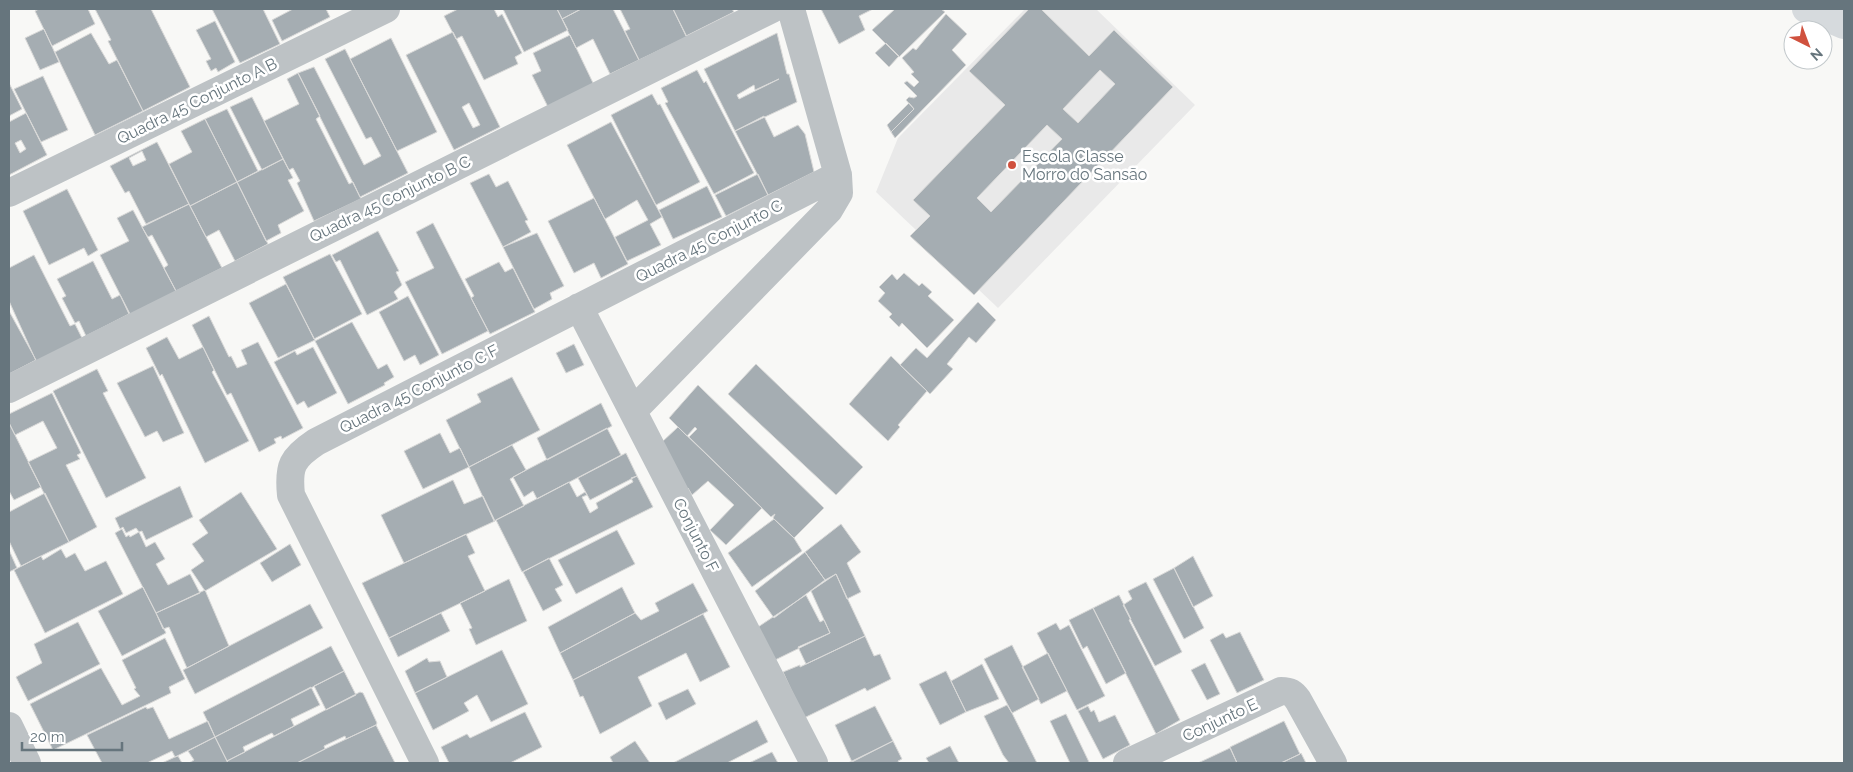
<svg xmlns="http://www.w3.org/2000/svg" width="1853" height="772" font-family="Raleway,sans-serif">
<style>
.built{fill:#e9e9e9}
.building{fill:#a5adb2;stroke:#d9d9d8;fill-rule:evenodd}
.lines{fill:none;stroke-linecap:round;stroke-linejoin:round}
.street{stroke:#bdc2c5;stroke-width:28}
.secondary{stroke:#d6dadd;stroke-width:28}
.poi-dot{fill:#d0513e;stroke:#fff;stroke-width:2}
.labels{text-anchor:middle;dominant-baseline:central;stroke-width:5;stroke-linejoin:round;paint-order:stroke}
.street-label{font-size:16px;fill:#66757d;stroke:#fff}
.poi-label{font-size:16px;fill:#66757d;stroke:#fff;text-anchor:start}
</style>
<rect width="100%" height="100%" fill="#f8f8f6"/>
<path class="built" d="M1025 9H1096L1195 105 998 308 876 192 898 138Z"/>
<path class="building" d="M39 9H88L95 24 52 46 35 11Z
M95 9H151L190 87 143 111 108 41 111 40Z
M212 9H263L280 44 240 63Z
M293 9H326L330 17 282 41 272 20Z
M458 9H494L498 17 502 14 522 53 515 57 518 64 484 80 462 36 456 39 444 16Z
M503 9H557L568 30 524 52Z
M557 9H581L562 19Z
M581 9H613L639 60 610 74 593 39 576 48 562 19Z
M620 9H673L687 37 639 60 625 31 630 29Z
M673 9H732L734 12 686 36Z
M821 9H873L859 16 865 30 839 44Z
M895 9H941L945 12 899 57 872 30Z
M1029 9H1041L1089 56 1114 30 1173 87 974 295 910 236 930 216 913 200 1005 105 969 71ZM1100 70 1115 84 1078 123 1063 109ZM1047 125 1062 139 991 212 977 198Z
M946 14 967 34 952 50 966 65 895 138 891 132 914 109 906 100 909 97 914 98 917 96 904 83 907 81 914 87 919 82 911 74 914 72 902 58 913 48 916 50Z
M215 21 235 62 218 72 216 68 211 71 206 61 211 59 196 30Z
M44 29 59 62 40 70 25 38Z
M453 32 500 127 454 150 406 55ZM469 103 480 125 473 128 462 107Z
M91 33 109 64 117 60 143 111 95 135 55 52Z
M777 33 787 74H789L797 102 735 131 704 69ZM779 79 739 99 737 95 754 85 755 90Z
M570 35 594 85 548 107 532 75 541 71 533 53Z
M391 38 437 132 397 151 350 59Z
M886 43 899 56 889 67 875 53Z
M345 49 408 173 360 197 298 73 314 67 364 165 381 156 371 137 366 139 325 59Z
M697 70 704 83 706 81 754 173 714 194 665 103 668 102 661 88Z
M298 73 320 116 316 119 349 184 353 182 361 199 314 221 297 183 300 181 293 168 289 170 264 121 299 104 287 79Z
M43 76 68 130 41 142 14 89Z
M9 83 22 109 9 116Z
M652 94 658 105 660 104 700 182 656 205 611 115Z
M252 97 283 159 262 170 230 107Z
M909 103 914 109 891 132 887 125Z
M227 109 258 171 237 182 205 119Z
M26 113 47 155 9 175V122ZM21 140 26 149 20 153 15 143Z
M764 116 774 137 798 125 805 134 814 172 768 195 735 131Z
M205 119 237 182 190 206 169 164 192 152 181 131Z
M611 122 662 217 650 224 661 245 627 261 615 237 648 220 637 200 605 219 567 145Z
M157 142 189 204 146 224 129 191 125 193 110 166ZM142 151 146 160 133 166 129 158Z
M283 159 293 178 288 180 304 211 278 225 281 233 266 241 237 182Z
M489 174 496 187 508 181 528 220 525 221 531 232 503 247 470 183Z
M758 174 768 195 726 216 715 195Z
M237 182 268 244 235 261 219 230 206 237 190 206Z
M707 186 722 217 673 239 659 210Z
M67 189 98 250 88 256 84 248 49 265 23 211Z
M594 198 628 264 601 278 594 263 574 273 548 221Z
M189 204 222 268 176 291 164 268 168 265 152 235 148 237 142 227Z
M133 210 177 293 131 316 100 255 129 241 117 218Z
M433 223 488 331 442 354 405 282 434 268 416 232Z
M378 231 399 271 396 272 402 285 394 292 398 299 367 315 340 260 336 262 332 255Z
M537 233 564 286 550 293 552 299 534 309 503 247Z
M330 254 362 314 314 339 283 277Z
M34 255 70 326 75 324 82 338 37 363 9 301V268Z
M93 261 112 299 120 295 129 314 86 336 79 321 75 323 62 298 66 296 57 279Z
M499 262 505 272 513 268 535 312 490 334 471 298 474 296 465 279Z
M904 273 919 286 922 283 932 292 928 296 954 320 927 348 902 323 899 327 889 317 892 314 878 301 885 293 879 287 892 274 897 280Z
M286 284 315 340 278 358 249 303Z
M408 296 439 355 420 365 415 355 404 361 379 312Z
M978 302 996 320 976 343 969 337 947 364 953 369 930 394 900 365 916 348 927 358Z
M9 311 36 360 9 374Z
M209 316 229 357 231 356 237 368 247 364 241 350 258 342 303 428 282 439 281 436 274 439 276 443 259 452 231 393 227 395 192 325Z
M352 322 378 369 387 364 394 377 384 383 385 385 348 404 315 341Z
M167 337 179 359 203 347 214 370 212 372 249 441 205 463 162 374 160 376 146 348Z
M574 344 584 365 566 373 556 353Z
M313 347 337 393 308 408 304 401 297 405 274 362 295 351 297 355Z
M891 356 927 391 898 425 900 427 888 441 849 404Z
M756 364 863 467 836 495 728 394Z
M153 366 184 433 163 442 157 431 145 437 117 383Z
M97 369 108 391 103 393 146 478 106 498 53 391Z
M512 377 540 430 469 467 446 420 481 402 477 394Z
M698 385 824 508 794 538 773 518 775 514 771 517 689 437 697 429 695 427 687 436 669 418Z
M52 393 81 453 77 455 80 459 66 465 97 527 69 542 28 462 57 448 43 421 15 435 9 423V414Z
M601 403 612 426 547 460 537 438Z
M9 423 41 487 14 500 9 491Z
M678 427 762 508 726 545 710 530 734 505 708 481 692 495 688 488 687 489 662 442Z
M607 428 621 455 537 499 533 491 524 497 513 477Z
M440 433 450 453 460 448 469 467 423 489 404 451Z
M512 445 526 470 510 479 524 506 494 521 469 467Z
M626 453 637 476 590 500 578 478Z
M637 476 653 507 522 572 496 520 569 482 577 497 585 492 587 495 582 497 590 513 598 508 596 503 633 482 631 478Z
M453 480 464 504 483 496 495 521 404 563 381 515Z
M180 486 193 517 146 540 142 531 139 532 136 528 126 533 123 527 120 529 115 518Z
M241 492 277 549 205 591 191 570 204 561 192 544 208 533 199 520Z
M45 493 69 542 21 566 9 541V512Z
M774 519 794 538 802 551 752 587 728 553Z
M841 524 861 552 847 563 861 592 847 599 836 574 825 580 805 552Z
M122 529 126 537 129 535 130 537 139 532 146 547 155 542 165 559 156 564 168 585 190 574 200 593 156 613 115 533Z
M617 530 635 564 576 594 558 560Z
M466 534 475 553 468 556 485 591 389 638 362 583Z
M290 544 301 565 272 582 260 563Z
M61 549 66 558 75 553 85 571 106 561 123 594 45 633 14 570 41 556 43 560Z
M9 550 17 568 9 572Z
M805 552 825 580 774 618 755 591Z
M1193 556 1213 596 1193 607 1174 568Z
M549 558 563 585 555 589 562 601 543 611 523 572Z
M1174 568 1204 628 1184 639 1153 579Z
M836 574 865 636 806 664 798 647 830 633 811 591Z
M509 579 527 621 476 645 469 629 472 628 460 603Z
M1146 582 1182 652 1155 666 1123 605 1132 599 1128 591Z
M693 583 708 611 573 680 560 653 635 613 641 620 659 611 655 603Z
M143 587 166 633 122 656 98 611Z
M622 587 635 613 560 653 548 627Z
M205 590 229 646 187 668 169 627 163 629 156 613Z
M806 595 820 622 824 620 830 633 771 662 755 629Z
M1119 595 1131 619 1129 620 1180 720 1156 734 1093 608Z
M310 604 323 628 195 694 183 670Z
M1093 608 1126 673 1106 684 1087 646 1083 649 1069 620Z
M441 613 450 631 398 657 389 638Z
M703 614 730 667 700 682 686 653 638 677 652 706 600 734 583 696 580 697 573 680Z
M78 622 100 664 28 701 16 677 42 663 34 644Z
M1056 623 1060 630 1069 625 1105 696 1077 710 1037 633Z
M1240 632 1264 680 1237 693 1210 640 1223 633 1226 638Z
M865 636 874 656 880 654 891 679 867 691 865 688 804 718 783 672 800 665V667Z
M165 638 185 679 169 687 171 693 53 750 30 704 101 668 122 705 140 696 134 689 136 688 122 660Z
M1012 645 1039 699 1012 713 984 659Z
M331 646 344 671 215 737 203 712Z
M502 650 528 704 491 722 477 695 464 703 469 711 433 730 415 693Z
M1048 653 1067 691 1041 704 1022 667Z
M427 658 429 662 440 661 447 677 415 693 405 671Z
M1205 663 1220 694 1207 700 1191 670Z
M982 664 999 699 966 712 951 681Z
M344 671 356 695 326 710 314 686Z
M946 671 966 712 940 725 919 684Z
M311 687 320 705 291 719 294 726 274 736 272 733 243 747 245 752 227 761 215 737Z
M688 689 696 704 666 720 658 703Z
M360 692 363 693 377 723 376 725 346 739 345 736 324 746 325 749 297 763H228L227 761Z
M1007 705 1012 713 1037 763H1009L1003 755 984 716Z
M875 706 893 741 852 762 835 725Z
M1088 706 1091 712 1094 710 1099 722 1115 715 1130 745 1103 759 1078 711Z
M146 707 147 709 153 707 169 739 208 721 215 737 175 757 172 751 147 763H102L87 735Z
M525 712 542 747 510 763H449L441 747 467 734 470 738Z
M1066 714 1089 762 1085 763H1070L1050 721Z
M757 720 768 742 727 763H673Z
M1284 721 1300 754 1281 763H1237L1230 747Z
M376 725 395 763H297L325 749Z
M215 737 228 763H189L194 760 188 751Z
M635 741 650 763H613L610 757Z
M893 741 902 759 898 761 899 763H848Z
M950 746 959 763H929L926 758Z
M1230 748 1237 763H1198Z
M772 752 778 763H749Z
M1301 753 1306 763H1281L1300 754Z
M178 756 182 763H162L175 757Z"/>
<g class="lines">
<path class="street" d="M9 193 386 9
M579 307 814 763
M9 389 772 9
M633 411 829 210 839 193 838 175 791 9
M9 726 27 763
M425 763 291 495C288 466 292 458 316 442L838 175
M1127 763 1281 691C1290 691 1293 693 1298 700L1333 763"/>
<path class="secondary" d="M1806 9 1844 25"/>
</g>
<circle class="poi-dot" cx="1012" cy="165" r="5"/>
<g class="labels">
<g class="street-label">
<text transform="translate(197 101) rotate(-26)">Quadra 45 Conjunto A B</text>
<text transform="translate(390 199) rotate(-26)">Quadra 45 Conjunto B C</text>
<text transform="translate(709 241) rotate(-27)">Quadra 45 Conjunto C</text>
<text transform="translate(419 389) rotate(-27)">Quadra 45 Conjunto C F</text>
<text transform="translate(696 535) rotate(63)">Conjunto F</text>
<text transform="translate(1220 720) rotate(-25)">Conjunto E</text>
</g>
<g class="poi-label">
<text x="1022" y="156">Escola Classe<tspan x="1022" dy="18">Morro do Sansão</tspan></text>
</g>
</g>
<rect width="1853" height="772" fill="none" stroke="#66757d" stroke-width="20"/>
<g transform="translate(1808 45) rotate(138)"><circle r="24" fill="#ffffff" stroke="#c2c8cb"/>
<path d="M0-4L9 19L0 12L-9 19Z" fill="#d0513e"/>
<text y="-8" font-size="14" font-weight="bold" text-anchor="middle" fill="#66757d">N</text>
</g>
<path d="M22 742v8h100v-8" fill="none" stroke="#66757d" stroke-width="2.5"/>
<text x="30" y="742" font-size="15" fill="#66757d" stroke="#ffffff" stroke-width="4" paint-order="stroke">20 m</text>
</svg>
